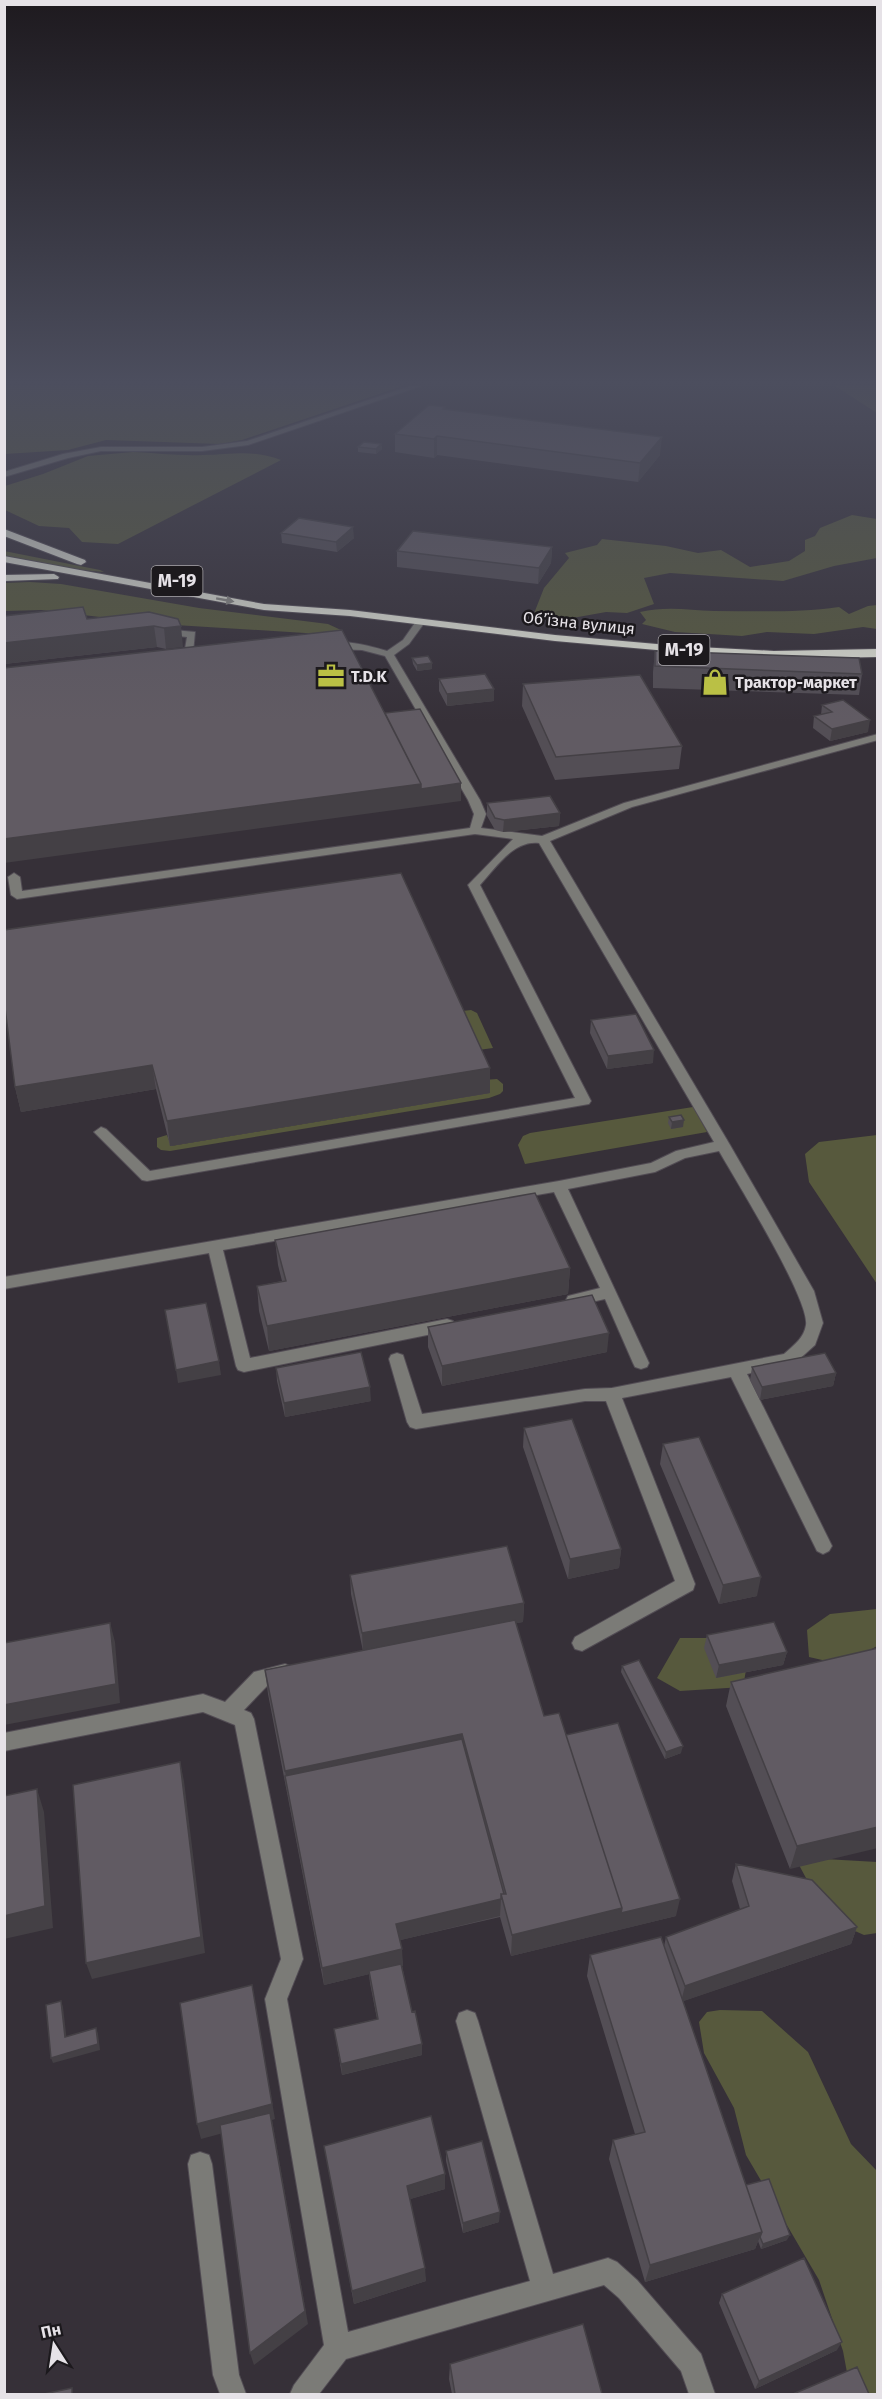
<svg xmlns="http://www.w3.org/2000/svg" width="882" height="2399" font-family="'Fira Sans',sans-serif">
<style>
.green{fill:#57593d}
.lines{fill:none;stroke-linecap:round;stroke-linejoin:round}
.minor-casing{stroke:#524c54;stroke-width:2}
.highway-casing{stroke:#524c54;stroke-width:2}
.minor{fill:#7b7b77;fill-rule:evenodd}
.highway{fill:#dfe1d5;fill-rule:evenodd}
.wall{fill:#534e55}
.shaded-wall{fill:#444045}
.building{fill:#615b63;stroke:#444045;stroke-width:1.5}
.oneway{fill:#878782}
.labels{text-anchor:middle;dominant-baseline:central;stroke-width:5;stroke-linejoin:round;paint-order:stroke}
.far-street-label{font-size:16px;fill:#e6e2e7;stroke:#1c191d}
.far-poi-label{font-size:16px;font-weight:bold;fill:#e6e2e7;stroke:#1c191d;text-anchor:start}
.shield{fill:#1c191d;stroke:#a9a6aa;stroke-width:1.5}
.shield-label{font-size:18px;font-weight:bold;fill:#e6e2e7}
</style>
<rect width="100%" height="100%" fill="#363038"/>
<path class="green" d="M5 386H403L242 440 220 444 106 440 68 450 5 454Z
M835 386H877V413Z
M133 452C156 453 179 456 203 455 233 455 251 449 281 460L118 544 82 542 69 528 39 526 5 510V486L43 474 88 456Z
M852 515 877 519V558L834 566 783 581 670 573 644 578 654 604 627 613 606 612 567 619 533 616 544 588 569 558 565 553 597 545 602 539 666 546 698 553 721 550 750 567 789 561 805 551V540L815 536 820 528Z
M4 551 100 570 104 572 80 570 5 556Z
M30 582 61 584 199 608 328 624 341 630 325 634 305 633 159 624 41 610 5 611 4 583Z
M877 605V629L863 627 814 634 767 632 742 636 675 632 642 624 646 620 640 612C666 606 688 610 714 611 755 611 798 613 839 607L849 614 868 606Z
M471 1010 477 1013 493 1048 471 1051 454 1012Z
M497 1079 503 1084V1091L500 1094 489 1098 170 1151 161 1150 157 1147V1138L167 1135 171 1146 489 1093 484 1080Z
M693 1107 707 1132 525 1164 518 1145 523 1136 530 1133Z
M877 1135H878L877 1284 809 1182 805 1154 819 1142Z
M877 1609V1646L844 1665 809 1657 807 1630 830 1614Z
M680 1638H715L749 1653 743 1687 680 1691 657 1678Z
M807 1858 877 1862V1933L864 1935 828 1919 799 1865Z
M720 2010 762 2011 808 2052 851 2144 877 2171V2394H851L843 2351 819 2280 746 2155 734 2108 704 2053 699 2022 707 2012Z"/>
<g class="lines">
<defs>
<path id="minor" d="M410 386H421L248 445 202 451H101L68 458 4 477V472L63 454 101 447H202L247 441Z
M417 620 425 622 409 644 394 655 480 800 486 814 481 828 542 836 624 803 878 734V740L632 807 550 841 730 1145 814 1291 823 1323 815 1345 795 1363 747 1374 832 1546 829 1551 823 1554 817 1551 731 1377 622 1398 695 1584 693 1590 582 1651 575 1649 572 1643 575 1637 675 1581 606 1401H585L416 1429 410 1427 407 1422 389 1359 391 1355 397 1353 403 1355 422 1414 585 1389 612 1388 784 1354C794 1345 804 1338 806 1325 810 1300 735 1179 719 1151L685 1158 655 1172 568 1189 649 1363 647 1367 641 1369 635 1367 633 1363 605 1299 574 1306 568 1304 566 1300 568 1296 600 1288 554 1192 223 1250 250 1358 447 1319 453 1321 455 1325 453 1329 447 1331 244 1372 238 1370 236 1366 209 1253 4 1289V1277L559 1181 651 1163 676 1151 714 1142 539 843C513 840 496 868 480 885L591 1101 589 1104 147 1181 142 1180 94 1132 101 1127 106 1129 150 1171 575 1098 468 885 513 839 475 834 17 899 11 895 8 877 14 873 20 877 22 891 470 828 474 814 468 800 385 656 362 650 332 649 327 646C340 637 373 647 387 651L403 640Z
M163 629 195 632 193 653 173 655V651L185 649 187 637 160 634V630Z
M285 1664 292 1667 295 1673 292 1679 267 1686 244 1710 251 1713 254 1719 303 1959 287 1999 348 2332 530 2281 456 2021 459 2013 467 2010 475 2013 478 2021 553 2274 608 2258 617 2262 637 2280 701 2354 715 2394H689L681 2371 619 2298 604 2285 346 2359 319 2394H290L294 2385 324 2345 265 1999 281 1959 235 1725 203 1712 4 1751V1733L203 1694 225 1702 254 1672Z
M200 2152 209 2155 212 2164 239 2375 246 2394H220L213 2375 188 2164 191 2155Z"/>
<path id="highway" d="M4 529 85 560 86 562 81 565 77 564 4 536Z
M4 556 264 604 350 610 555 635 679 646 774 651 878 649V657L774 659 679 652 555 641 350 616 264 610 4 562Z
M54 574 59 577 58 579 4 581V575Z"/>
</defs>
<use href="#minor" class="minor-casing"/>
<use href="#highway" class="highway-casing"/>
<use href="#minor" class="minor"/>
<use href="#highway" class="highway"/>
</g>
<path class="wall" d="M445 407V409L660 455 638 482 437 455 434 458 395 452V434Z
M381 444 382 449 376 454 358 452V447Z
M281 533 354 538 337 552 282 543Z
M552 547 551 563 538 584 397 567V551Z
M4 616 87 619H178L166 649 157 647 4 664Z
M655 651 862 674 859 695 653 688V672Z
M412 658 432 669 417 671 413 664Z
M439 679 494 701 447 706 439 691Z
M523 684 682 746 679 769 555 780 522 706Z
M822 705 868 732 830 741 813 728 814 716 821 715Z
M487 803 560 813 559 826 503 832 495 830 487 816Z
M4 1000 490 1093 170 1146 156 1089 21 1112 15 1087Z
M591 1020 653 1063 607 1069 590 1033Z
M669 1117 683 1127 671 1129 668 1123Z
M275 1240 570 1268 568 1294 269 1351 259 1311 257 1286 282 1281 278 1265Z
M428 1327 607 1352 442 1386 428 1347Z
M752 1367 836 1373 833 1386 760 1400 750 1380Z
M276 1368 371 1401 285 1417 277 1381Z
M524 1428 621 1549 619 1568 568 1579 523 1447Z
M663 1444 757 1596 719 1604 660 1464Z
M350 1575 524 1603 523 1622 516 1623 544 1716 566 1735 676 1916 511 1956 500 1917 400 1940 403 1966H402L412 2012 422 2044V2055L342 2075 334 2029 377 2019 370 1983 369 1974 324 1985 268 1694 265 1670 363 1651 351 1594Z
M707 1635 787 1652 783 1665 716 1678 704 1648Z
M878 1648 790 1869 726 1706 731 1682Z
M622 1666 681 1753 665 1759 621 1672Z
M736 1864 857 1927 851 1944 683 2001 746 2185 787 2240 761 2249 758 2241 755 2249 645 2282 609 2159 613 2140 635 2134 587 1976 590 1955 664 1946 666 1937 740 1909 732 1881Z
M324 2146 445 2189 410 2199 426 2281 354 2304Z
M446 2151 499 2222 463 2233 446 2161Z
M722 2294 837 2350 755 2389 719 2303Z
M450 2364 602 2394H452L449 2379Z"/>
<path class="shaded-wall" d="M437 436V455L434 458V439Z
M662 437 660 455 638 482 640 463Z
M381 444 382 449 376 454V449Z
M353 527 354 538 337 552 336 542Z
M552 547 551 563 538 584 539 568Z
M154 626 157 647 4 664V643Z
M181 626 183 647 166 649 164 628Z
M432 663V669L417 671V665Z
M494 689V701L447 706V694Z
M870 720 868 732 830 741 832 729Z
M461 783V801L4 863V839L421 784Z
M560 813 559 826 503 832 504 820Z
M654 1050 653 1063 607 1069 608 1056Z
M152 1065 156 1089 21 1112 15 1087Z
M490 1068V1093L170 1146 167 1121Z
M684 1120 683 1127 671 1129 672 1122Z
M570 1268 568 1294 269 1351 267 1326Z
M609 1333 607 1352 442 1386V1366Z
M219 1361 221 1375 178 1383 176 1370Z
M836 1373 833 1386 760 1400 762 1387Z
M370 1387 371 1401 285 1417 284 1403Z
M621 1549 619 1568 568 1579 570 1559Z
M761 1577 757 1596 719 1604 723 1585Z
M524 1603 523 1622 363 1652 362 1633Z
M110 1623 115 1642 120 1703 4 1725V1705Z
M787 1652 783 1665 716 1678 719 1665Z
M462 1734V1757L289 1794 285 1771Z
M683 1746 681 1753 665 1759 666 1752Z
M180 1762 184 1781 205 1953 92 1979 86 1963Z
M37 1789 44 1812 53 1928 4 1939V1916Z
M878 1827V1848L790 1869 797 1846Z
M501 1899 500 1916 397 1941 396 1924Z
M680 1899 676 1916 619 1930 621 1913Z
M622 1908 619 1930 511 1956 512 1935Z
M857 1927 851 1944 681 2002 685 1986Z
M402 1949 403 1966 324 1985 322 1968Z
M252 1985 275 2119 272 2120 308 2324 254 2365 250 2353 272 2120 201 2139 197 2124Z
M61 2001 63 2007 67 2042 65 2037Z
M96 2028 98 2034 100 2050 53 2063 51 2058Z
M422 2044V2055L342 2075 341 2064Z
M445 2174V2189L407 2200V2186Z
M500 2212 499 2222 463 2233V2223Z
M762 2232 755 2249 645 2282 650 2265Z
M790 2235 787 2240 761 2249 763 2244Z
M425 2268 426 2281 354 2304 352 2291Z
M842 2342 837 2350 755 2389 759 2381Z"/>
<path class="building" d="M429 405 445 407 443 409 662 437 640 463 437 436 434 439 395 434Z
M364 442 381 444 376 449 358 447Z
M299 518 353 527 336 542 281 533Z
M413 531 552 547 539 568 397 551Z
M83 607 87 619 149 612 178 619 181 626 164 628 154 626 4 643V616Z
M342 630 421 784 4 839V668Z
M655 651 859 658 862 674 655 666Z
M428 656 432 663 417 665 412 658Z
M485 674 494 689 447 694 439 679Z
M640 675 682 746 556 757 523 684Z
M843 700 870 720 832 729 814 716 832 712 822 705Z
M420 709 461 783 421 789V784L385 713Z
M550 796 560 813 504 820 495 818 487 803Z
M401 873 490 1068 167 1121 152 1065 15 1087 4 1000V930Z
M636 1014 654 1050 608 1056 591 1020Z
M681 1115 684 1120 672 1122 669 1117Z
M535 1193 570 1268 267 1326 257 1286 286 1281 275 1240Z
M592 1295 609 1333 442 1366 428 1327Z
M206 1303 219 1361 176 1370 165 1310Z
M361 1352 370 1387 284 1403 276 1368Z
M825 1353 836 1373 762 1387 752 1367Z
M572 1419 621 1549 570 1559 524 1428Z
M699 1437 761 1577 723 1585 663 1444Z
M507 1546 524 1603 362 1633 350 1575Z
M515 1620 544 1716 559 1713 622 1908 512 1935 501 1894H506L462 1734 285 1771 265 1670Z
M774 1622 787 1652 719 1665 707 1635Z
M110 1623 116 1684 4 1705V1643Z
M878 1648V1827L797 1846 731 1682Z
M639 1660 683 1746 666 1752 622 1666Z
M618 1723 680 1899 621 1913 622 1908 566 1735Z
M462 1739 504 1894H501V1899L396 1924 402 1949 322 1968 285 1776Z
M180 1762 201 1937 86 1963 73 1785Z
M37 1789 45 1906 4 1916V1796Z
M736 1864 812 1880 857 1927 685 1986 666 1937 749 1906Z
M661 1937 762 2232 650 2265 613 2140 645 2132 590 1955Z
M401 1964 412 2012 415 2011 422 2044 341 2064 334 2029 378 2019 369 1971Z
M252 1985 272 2104 197 2124 180 2003Z
M61 2001 65 2037 96 2028 98 2044 51 2058 46 2005Z
M270 2113 305 2311 250 2353 220 2125Z
M431 2116 445 2174 407 2186 425 2268 352 2291 324 2146Z
M482 2141 500 2212 463 2223 446 2151Z
M769 2179 790 2235 763 2244 760 2237 762 2232 746 2185Z
M804 2258 842 2342 759 2381 722 2294Z
M583 2324 602 2394H455L450 2364Z
M857 2367 869 2394H793Z
M72 2388V2394H44Z"/>
<defs><path id="oneway-solid" d="M-6-.8H1V-3.2L6.5 0L1 3.2V.8H-6Z" transform="scale(1.5)"/></defs>
<use class="oneway" href="#oneway-solid" transform="translate(225 600) rotate(10)"/>
<linearGradient id="sky" x2="0" y2="1"><stop stop-color="#1e1a1f"/><stop offset="0.53" stop-color="#4c4e5e"/><stop offset="1" stop-color="#4c4e5e" stop-opacity="0"/></linearGradient>
<rect width="882" height="722" fill="url(#sky)"/>
<defs>
<symbol id="office-bare" viewBox="-9 -9 18 18"><path d="M-6-3h4V-5.5h4V-3h4V5H-6ZM-1-4.5V-3h2v-1.5ZM-6 0V1H6V0Z" fill="#bac045" stroke="#1c191d" stroke-width="2.5" paint-order="stroke"/></symbol>
<symbol id="shop-bare" viewBox="-9 -9 18 18"><path d="M-5-2.5h2.3a2.7 3.5 0 0 1 5.4 0H5L5.5 6h-11ZM-1.5-2.5h3a1.5 2.3 0 0 0-3 0Z" fill="#bac045" stroke="#1c191d" stroke-width="2.5" paint-order="stroke"/></symbol>
</defs>
<g fill-rule="evenodd">
<use href="#office-bare" x="312" y="657" width="38" height="38"/>
<use href="#shop-bare" x="696" y="663" width="38" height="38"/>
</g>
<g class="labels">
<g class="far-street-label">
<text transform="translate(579 623) rotate(6)">Обʼїзна вулиця</text>
</g>
<g class="far-poi-label">
<text x="351" y="676">T.D.K</text>
<text x="735" y="682">Трактор-маркет</text>
</g>
<g class="shield">
<rect x="151.5" y="566" width="51" height="30" rx="4.5"/>
<rect x="658.5" y="635" width="51" height="30" rx="4.5"/>
</g>
<g class="shield-label">
<text x="177" y="581">М-19</text>
<text x="684" y="650">М-19</text>
</g>
</g>
<rect width="882" height="2399" fill="none" stroke="#e6e2e7" stroke-width="12"/>
<g transform="translate(54 2345) rotate(348)" stroke="#1c191d" stroke-width="4.5" paint-order="stroke">
<path d="M0-4.5L10 22L0 15L-10 22Z" fill="#e6e2e7"/>
<text y="-9" font-size="16" font-weight="bold" text-anchor="middle" fill="#e6e2e7">Пн</text>
</g>
</svg>
